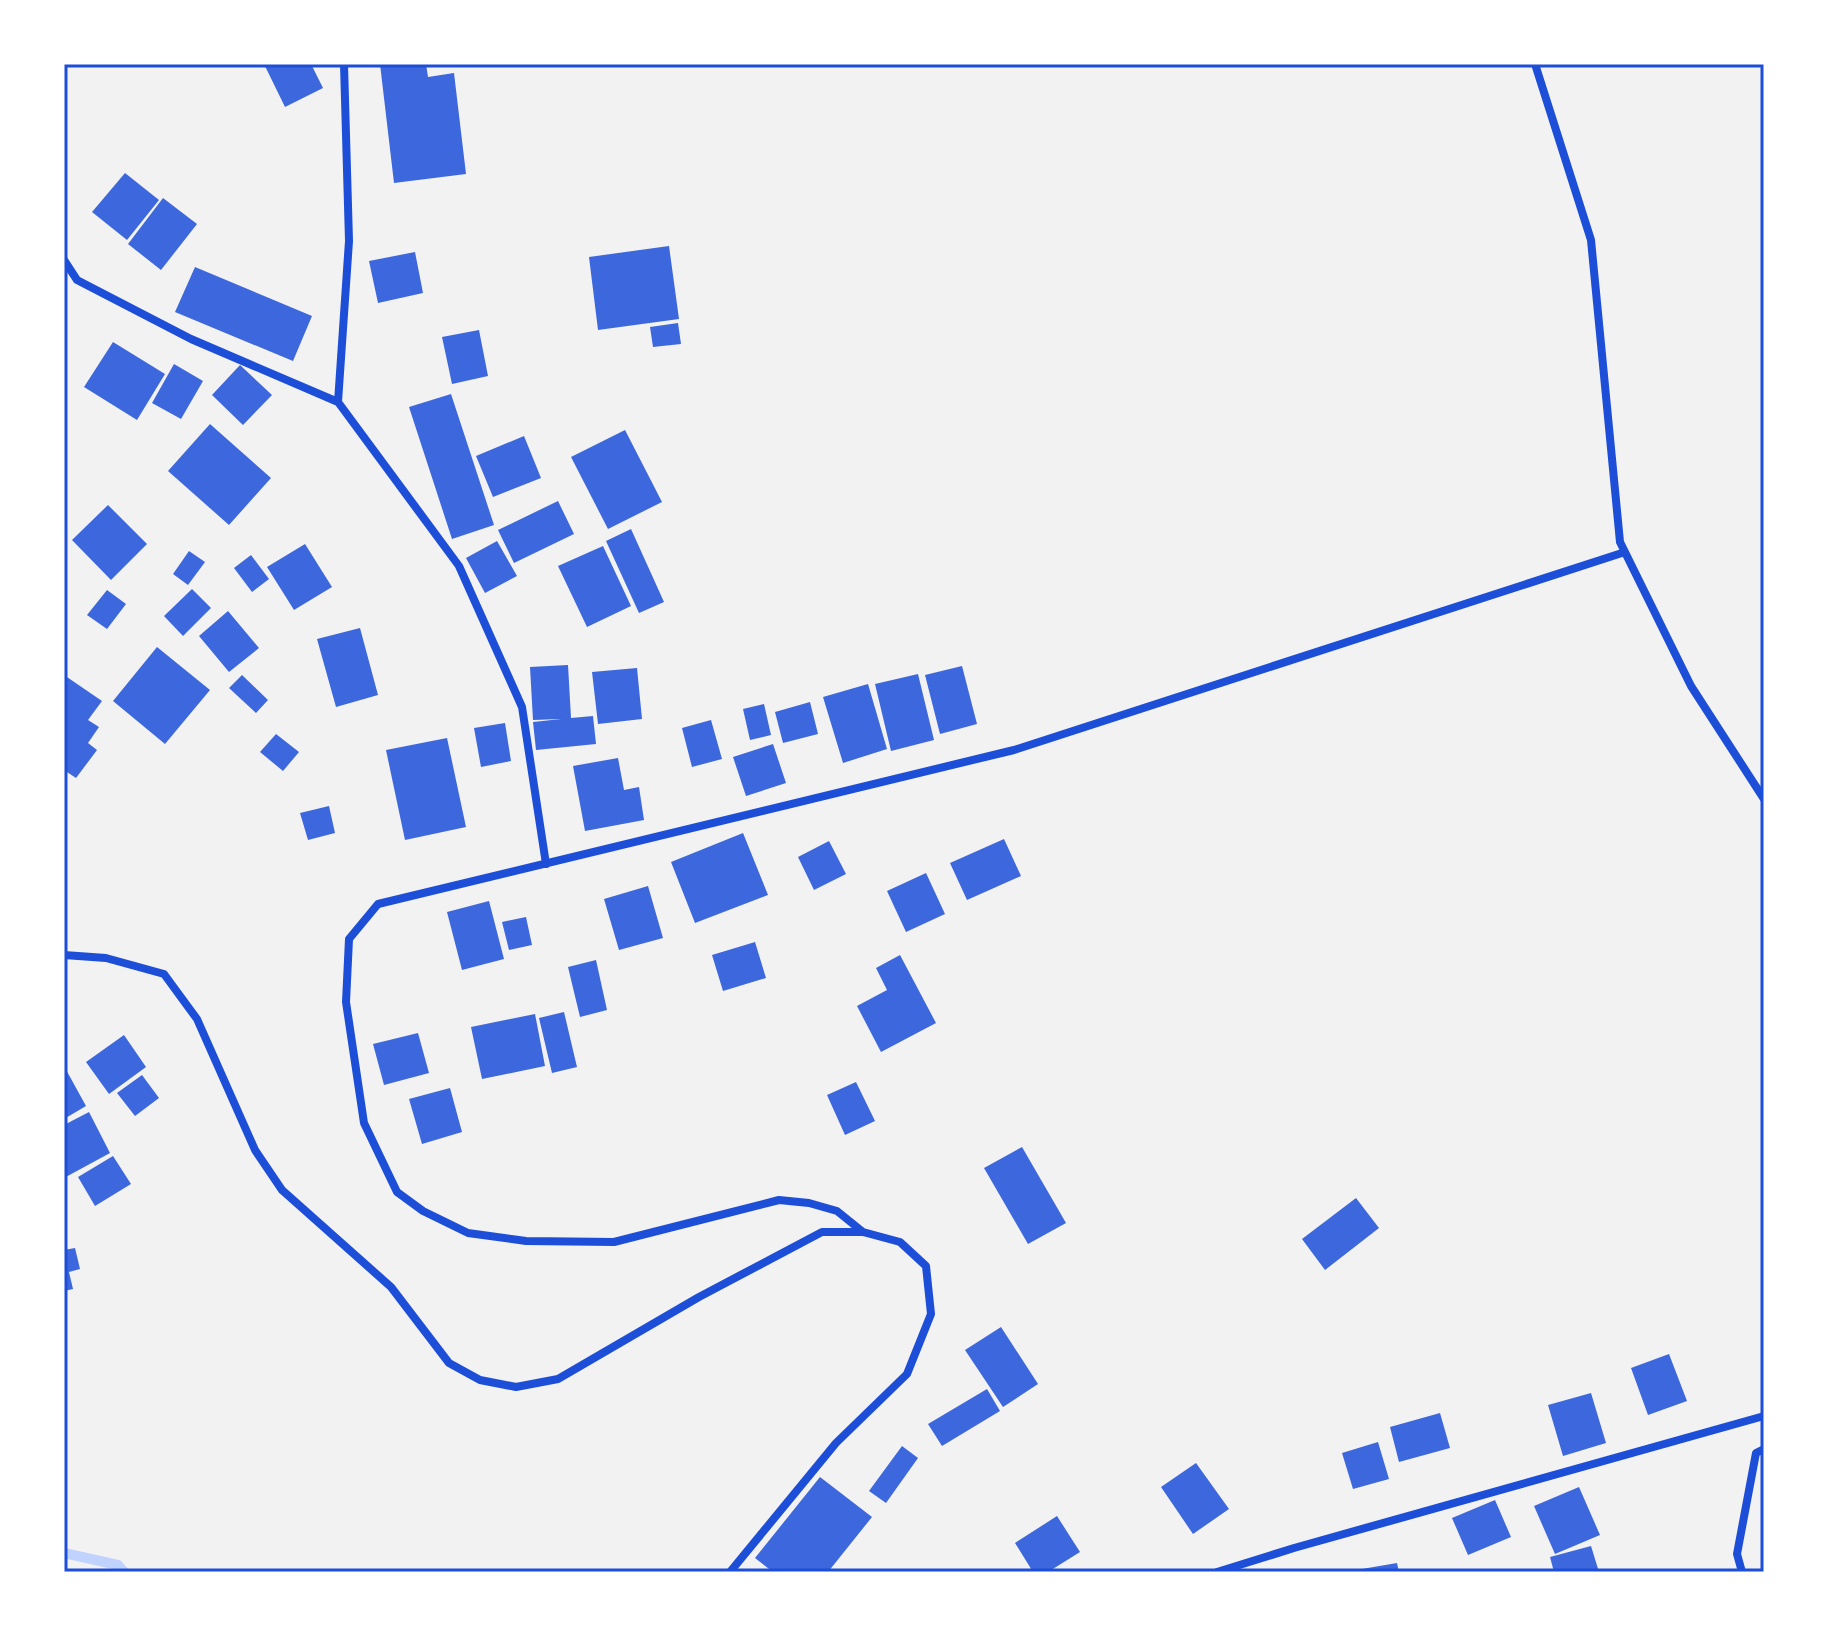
<svg xmlns="http://www.w3.org/2000/svg" width="1828" height="1636" font-family="Ubuntu,sans-serif">
<style>
.lines{fill:none;stroke-linecap:round;stroke-linejoin:round}
.stream{stroke:#bfd3fe;stroke-width:10}
.building{fill:#3d67dc}
.minor{stroke:#1d4ed8;stroke-width:8}
.neatline{fill:none;stroke:#1d4ed8;stroke-width:3}
</style>
<rect width="100%" height="100%" fill="#f2f2f2"/>
<g class="lines">
<path class="stream" d="M64 1553 118 1565 124 1572"/>
</g>
<path class="building" d="M264 64H311L323 88 285 107Z
M380 64H426L428 77 454 73 466 174 394 183Z
M125 173 159 200 127 240 92 212Z
M163 198 197 224 161 270 128 244Z
M669 246 679 319 598 330 589 257Z
M415 252 423 293 378 303 369 261Z
M195 267 312 316 293 361 175 312Z
M678 323 681 344 653 347 650 327Z
M479 330 488 376 452 384 442 337Z
M113 342 165 374 137 420 84 387Z
M174 364 203 381 181 419 152 403Z
M240 365 272 395 243 425 212 395Z
M451 394 494 525 452 539 409 407Z
M210 424 271 478 229 525 168 471Z
M625 430 662 502 608 529 571 457Z
M524 436 541 478 493 497 476 456Z
M558 501 574 534 514 563 498 530Z
M108 505 147 544 111 580 72 540Z
M631 529 664 602 639 613 606 541Z
M497 541 517 576 485 593 466 558Z
M305 544 332 587 294 610 267 567Z
M603 546 631 606 587 627 558 566Z
M189 551 205 562 188 585 173 574Z
M251 555 269 579 252 592 234 568Z
M192 589 211 608 183 636 164 616Z
M107 590 126 604 107 629 87 615Z
M228 611 259 648 229 672 199 636Z
M360 628 378 695 336 707 317 639Z
M157 647 210 690 165 744 113 701Z
M568 665 571 718 593 716 596 744 536 750 533 722 561 719 533 720 530 667Z
M962 666 977 724 940 734 925 675Z
M637 668 642 719 598 724 592 672Z
M918 674 934 740 891 751 875 684Z
M64 675 102 701 88 720 99 727 88 743 97 750 76 778 67 772 64 777Z
M242 675 268 700 256 713 229 688Z
M868 684 887 749 843 763 823 697Z
M810 702 818 734 783 743 775 712Z
M764 704 771 735 750 740 743 709Z
M711 720 722 759 692 767 682 728Z
M505 723 511 761 481 767 474 728Z
M276 734 299 752 283 771 260 752Z
M447 738 466 827 405 840 386 750Z
M773 744 786 783 746 796 733 757Z
M618 758 624 790 639 787 644 820 585 831 573 766Z
M329 806 335 833 308 840 300 813Z
M743 833 768 895 695 923 671 862Z
M1004 839 1021 876 967 900 950 863Z
M829 841 846 874 814 890 798 857Z
M926 873 945 914 906 932 887 891Z
M648 886 663 938 619 950 604 899Z
M489 901 504 959 462 970 447 912Z
M526 917 532 945 509 950 502 922Z
M755 942 766 978 723 991 712 955Z
M900 955 936 1023 881 1052 857 1006 887 990 876 968Z
M596 960 607 1010 580 1017 568 967Z
M564 1012 577 1067 552 1073 539 1018Z
M535 1014 545 1066 482 1079 471 1027Z
M418 1033 429 1073 384 1085 373 1044Z
M124 1035 146 1067 109 1094 86 1062Z
M64 1066 86 1106 64 1119Z
M142 1075 159 1098 135 1116 117 1093Z
M856 1082 875 1121 845 1135 827 1095Z
M450 1088 462 1132 422 1144 409 1099Z
M89 1112 110 1153 64 1178V1125Z
M1022 1147 1066 1223 1028 1244 984 1168Z
M113 1156 131 1184 95 1206 78 1177Z
M1356 1198 1379 1228 1325 1270 1302 1239Z
M75 1248 80 1269 69 1272 73 1289 64 1291V1250Z
M1001 1327 1038 1384 1003 1407 965 1350Z
M1669 1354 1687 1401 1648 1415 1631 1368Z
M987 1389 1000 1411 942 1446 928 1424Z
M1591 1393 1606 1443 1563 1456 1548 1405Z
M1440 1413 1450 1448 1399 1462 1390 1427Z
M1378 1442 1389 1479 1353 1489 1342 1453Z
M902 1446 918 1458 886 1503 869 1491Z
M1196 1463 1229 1509 1193 1534 1161 1487Z
M820 1477 872 1517 828 1572H773L755 1558Z
M1579 1487 1600 1535 1555 1554 1534 1506Z
M1495 1500 1511 1537 1468 1555 1452 1518Z
M1057 1516 1080 1552 1048 1572H1033L1015 1543Z
M1591 1546 1599 1572H1554L1550 1557Z
M1397 1563 1399 1572H1356V1570Z"/>
<g class="lines">
<path class="minor" d="M1535 64 1591 240 1620 542 1691 686 1764 799
M64 260 77 280 191 339 338 402 459 566 522 707 546 864
M338 402 349 241 344 64
M64 955 106 958 164 974 197 1019 255 1150 282 1190 391 1287 449 1363 480 1380 516 1387 558 1379 699 1297 822 1232H863L900 1242 926 1266 931 1314 907 1374 836 1443 730 1572
M863 1232 837 1211 809 1203 779 1200 614 1242 526 1241 468 1233 423 1211 397 1192 364 1123 346 1002 349 939 378 904 1014 750 1625 552
M1217 1572 1294 1548 1764 1416
M1742 1572 1737 1554 1756 1453 1764 1449"/>
</g>
<rect width="1828" height="1636" fill="none" stroke="#ffffff" stroke-width="132"/>
<rect x="66" y="66" width="1696" height="1504" class="neatline"/>
</svg>
